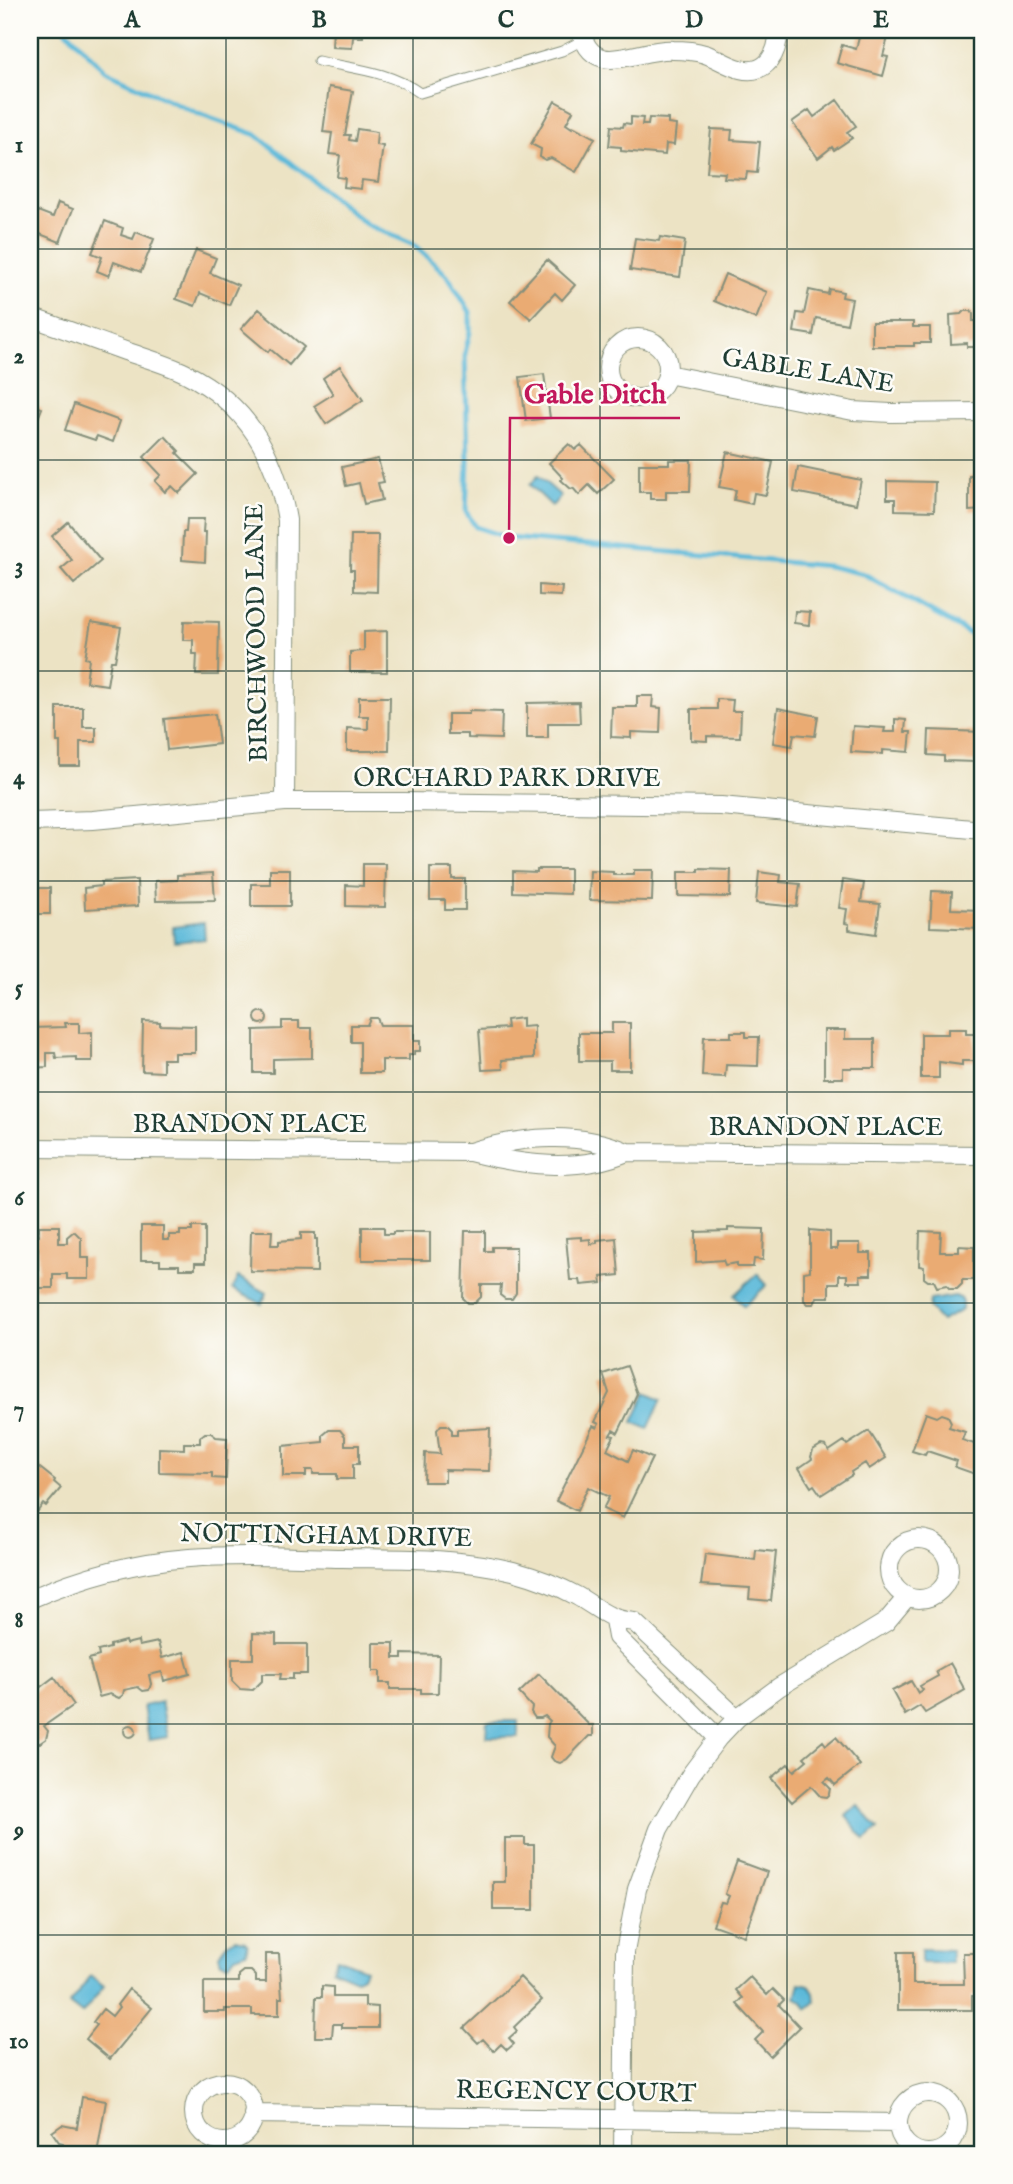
<svg xmlns="http://www.w3.org/2000/svg" width="1013" height="2184" font-family="'IM FELL English',serif">
<style>
.water{fill:#5bb9d9;stroke:#3d7b86;stroke-width:2}
.lines{fill:none;stroke-linecap:round;stroke-linejoin:round}
.stream{stroke:#5bb9d9;stroke-width:5}
.building{fill:#eaab73}
.lane-casing{stroke:#86907c;stroke-width:11}
.street-casing{stroke:#86907c;stroke-width:20}
.lane{stroke:#fff;stroke-width:9}
.street{stroke:#fff;stroke-width:18}
.grid{fill:none;stroke:#1f3d34;stroke-width:2;stroke-opacity:0.55}
.labels{text-anchor:middle;dominant-baseline:central;stroke-width:5;stroke-linejoin:round;paint-order:stroke}
.street-label{font-size:26px;fill:#1f3d34;stroke:#fdfcf7}
.leader{fill:none;stroke:#c2185b;stroke-width:2.5}
.callout-dot{fill:#c2185b;stroke:#fdfcf7;stroke-width:2.5}
.callout-label{font-size:28px;text-anchor:middle;font-weight:bold;fill:#c2185b;stroke:#fdfcf7;stroke-width:5;stroke-linejoin:round;paint-order:stroke}
.neatline{fill:none;stroke:#1f3d34;stroke-width:2.5}
.grid-label{font-size:23px;text-anchor:middle;font-weight:bold;fill:#1f3d34}
</style>
<rect width="100%" height="100%" fill="#fdfcf7"/>
<filter id="ink" filterUnits="userSpaceOnUse"><feTurbulence type="fractalNoise" baseFrequency=".0143" numOctaves="2"/><feDisplacementMap in="SourceGraphic" scale="14" xChannelSelector="R" yChannelSelector="G"/><feConvolveMatrix kernelMatrix="1 2 1 2 8 2 1 2 1" color-interpolation-filters="sRGB"/></filter>
<filter id="wash" filterUnits="userSpaceOnUse"><feTurbulence type="fractalNoise" baseFrequency=".00686" numOctaves="4" result="noise"/><feDisplacementMap in="SourceGraphic" scale="28" xChannelSelector="R" yChannelSelector="G"/><feGaussianBlur stdDeviation="1.57" result="paint"/><feColorMatrix in="noise" values="0 0 0 0 0 0 0 0 0 0 0 0 0 0 0 0 0 1.4 0 .05"/><feComposite in="paint" operator="in"/></filter>
<g filter="url(#wash)">
<rect width="100%" height="100%" fill="#ece3c4"/>
<path class="water" d="M538 476 561 496 552 506 530 485Z
M204 923 205 939 174 942 173 927Z
M757 1274 767 1285 744 1306 734 1295Z
M238 1277 267 1293 262 1304 232 1289Z
M955 1296 962 1299V1310L941 1321 929 1308 930 1300Z
M647 1392 662 1399 648 1429 633 1422Z
M161 1702 168 1737 149 1740 143 1706Z
M487 1721H518V1737H486Z
M858 1805 878 1829 865 1840 846 1816Z
M235 1939 246 1941 248 1944 246 1952 235 1956 229 1964 221 1962 219 1955 226 1944Z
M921 1949 951 1950V1963H921Z
M337 1958 365 1969 362 1976 356 1979 332 1969Z
M91 1976 104 1986 82 2014 69 2004Z
M800 1983 809 1985 814 1993 815 2002 807 2009 803 2002 796 1997Z"/>
<g class="lines">
<path class="stream" d="M66 30 105 71 201 115 257 135 366 224 414 245 447 275 470 312V332L465 353 468 460 466 512 476 527 509 538 828 566 864 574 983 641"/>
</g>
<g id="blocks">
<path class="building" d="M333 30H363V37H353L352 48 332 47Z
M861 30H890L883 56 888 57 883 76 837 63 842 45 856 49Z
M329 87 353 91 345 135H350L349 140 355 141 357 129 377 132 376 145 383 146 378 182 362 180 361 189 344 187 345 178 337 177 340 155 329 154 332 133 323 132Z
M837 100 856 126 847 132 852 138 834 150 832 147 818 158 792 122 809 110 814 117Z
M555 101 573 111 566 124 572 128 573 126 595 138 576 172 551 158 545 160 540 157 541 149 531 144Z
M631 117 643 118 642 125H648L649 118 668 119V124L676 125 674 145 666 144 665 155 621 151V147L609 146 611 126 623 127 624 123 631 124Z
M711 129 732 130 731 140 760 142 757 173 747 172 746 179 724 178 725 173 707 172Z
M58 203 73 209 60 242 30 230V208L53 217Z
M105 221 123 228 121 235 133 239 136 232 154 239 141 272 114 262 109 276 97 271 102 257 92 253Z
M660 237 685 241 680 277 630 270 635 238 659 241Z
M196 250 216 258 210 273 238 285 229 305 200 293 195 306 176 299Z
M547 260 575 285 562 300 555 293 531 319 510 301Z
M725 274 767 292 756 319 714 301Z
M829 289 843 292 842 297 852 299 847 324 816 318 813 335 794 332 797 313 804 314 809 290 828 294Z
M259 309 304 347 289 365 270 349 268 352 241 329Z
M964 311H971L973 314V321H983V347H967V343L951 344 950 315 961 314Z
M872 322H913V327H930V343H914V346H872Z
M340 366 363 400 326 424 314 406 333 394 323 378Z
M544 374 550 418 526 421 520 377Z
M30 404 42 408 30 439Z
M74 404 120 421 113 442 97 436 95 440 65 430Z
M165 436 179 451 177 453 198 474 179 493 172 486 165 492 155 481 161 475 144 457Z
M569 444 575 450 581 445 614 479 598 494 589 485 579 495 573 488 571 489 561 480 563 478 549 463Z
M727 452 773 462 766 495 754 493 752 504 734 500 736 490 719 487Z
M378 459 384 482 378 483 382 500 364 504 359 483 346 486 342 467Z
M669 460H691L690 491H666V499H650V492H639V464H669Z
M798 467 861 480 856 504 794 492Z
M969 476H983V510L969 511Z
M887 481 935 482 934 511 895 510V499H887Z
M187 519H204L203 532H206L205 562 182 560 183 532H186Z
M68 522 101 561 74 584 61 569 72 560 52 536Z
M351 535H378L377 592 354 591V570H350Z
M539 585 562 587 561 596 539 595Z
M795 611 810 612 809 625 794 623Z
M184 621 219 622 218 675H196L197 654H193V640H183Z
M91 622 121 627 115 661H111L107 685 86 682 89 659 85 658Z
M387 631V672H350V652L364 651V632Z
M637 696H653L652 707 661 708 660 733 631 732V738L611 737 612 707H637Z
M359 697H390L389 751H347V728L368 729V716H359Z
M717 699 733 700 732 711H741L740 737 707 736V741L691 740V709H717Z
M579 702 580 723H548V738H527V703Z
M57 707H83V727H96V742H80V766H60V742H57Z
M778 708 818 716 815 736 794 734 792 746 773 743Z
M469 711 502 712 501 739 468 738V734H448V714H469Z
M215 714 219 744 167 750 164 719Z
M895 719 906 720 905 732H911L909 752 883 750V754L851 752 853 726 885 728 884 732H895Z
M929 730 983 732V758L976 757V762L944 761V756L928 755Z
M363 864H386L385 907 346 906V885L363 886Z
M430 868H452V879H465V910H445V900H430Z
M270 869H290V906H251V884H270Z
M537 869H570V894L513 892V871L537 872Z
M699 869 731 870 730 897 678 896V872H699Z
M634 870H653L652 901 589 900 590 871 613 872V875H634Z
M759 872 781 875 780 882 800 884 797 907 756 903Z
M213 873 215 900 156 901 155 881 177 880V875Z
M137 880 138 906 85 909 84 888 101 886V882Z
M843 880 864 883 861 902 880 904 876 934 849 930V924L845 923 847 909 839 908Z
M30 888H50V914H30Z
M932 891 952 892 951 909 982 910V929L930 927Z
M255 1018a6 6 0 1 1 12 0a6 6 0 1 1-12 0Z
M370 1018H377L380 1025H414V1041H420V1051H414V1055H409V1060H382V1073H360V1042H351V1025H367Z
M522 1018V1027L534 1026V1058L502 1060 503 1069 482 1070 479 1030 507 1028 506 1020Z
M143 1021 160 1022V1025L195 1026V1053H174V1059H163V1072L142 1071Z
M282 1021H299V1028H312V1058L273 1059V1073H254V1030L282 1029Z
M65 1023H79V1033L92 1032V1061H76V1057L56 1058 55 1053H47V1067L30 1068V1028L66 1027Z
M612 1023H630V1070H610V1061H579V1033H612Z
M948 1029H966V1034H975V1061H962V1065L939 1062V1078H921V1034H948Z
M824 1030H845V1039H875V1068H843V1078H824Z
M731 1032H746V1037H759L758 1066 726 1065 725 1077 702 1076 704 1037H731Z
M39 1226H59V1243H67V1237L74 1231 81 1238V1258H89V1279H67V1274H53V1288H35V1272H38V1248H35V1236H39Z
M141 1226H163V1240H169V1235H180V1231H192V1227H205V1263H195V1269H179V1265H160V1260H141Z
M362 1227H384V1234H393V1232H430V1260H362Z
M728 1228 764 1229 763 1260 754 1259 753 1267H737V1263L725 1265 723 1260 696 1262V1232L728 1231Z
M810 1230 830 1232V1249H837V1243H860V1253H871V1275H860L861 1282H847V1275H839V1283H829V1297H817L814 1304H808L804 1300V1272L810 1271Z
M251 1231H272L271 1245H279V1241L301 1239V1233H315V1239H317V1272L250 1271Z
M465 1231H485V1251H492V1247H516V1293L512 1299H505L500 1295 501 1285H481V1297L475 1303H468L463 1298Z
M920 1231 941 1232 940 1252H959V1246L974 1247V1280H962V1284L957 1289H950L946 1285 937 1287 934 1281H928L924 1278V1267L919 1266Z
M581 1237V1240L590 1239V1244L597 1243V1240L616 1238 619 1275 601 1277 602 1283 581 1285 580 1280H570L566 1238Z
M627 1366 637 1394 618 1433 613 1430 610 1435 614 1436 607 1450 628 1461 633 1450 652 1458 623 1518 603 1509 609 1497 588 1487 577 1511 556 1501 593 1426 597 1428 599 1424 595 1422 609 1393 603 1374Z
M926 1413 937 1417 942 1414 948 1416 951 1422 949 1427 965 1432 962 1440 983 1447 975 1474 955 1467 957 1461 927 1451 925 1455 912 1451Z
M441 1425H447L452 1430V1435H457V1430L490 1428 489 1471 445 1470V1482H424L425 1453 440 1454 437 1430Z
M329 1430H340L345 1436V1445H359V1464H353V1479H337V1474H313V1470H306V1476H283V1446L323 1442V1435Z
M869 1431 886 1458 869 1469 865 1463 851 1472 852 1475 821 1495 814 1485 811 1487 799 1468 812 1459 811 1457 813 1450 821 1445 826 1446 829 1451 844 1441 847 1445Z
M205 1433H211L216 1437 227 1438 226 1479 212 1478V1473L159 1472V1448L184 1449V1443H200V1437Z
M30 1460 55 1480 54 1482 61 1488 46 1506 43 1504 35 1515 30 1511Z
M756 1550 776 1552 771 1601 749 1599 750 1588 701 1585 705 1554 755 1560Z
M253 1633 276 1634V1644H307V1674H293V1679H280L281 1674H262V1681L253 1690 240 1689 232 1681V1659H253Z
M125 1641 126 1644 138 1641 139 1646 158 1642 162 1658 184 1652 190 1674 164 1681 162 1672 149 1675 151 1684 149 1690 143 1691 138 1687 124 1690 123 1695 119 1698 110 1694 99 1697 89 1659 99 1656 98 1651 110 1648V1645Z
M373 1643H394V1658H402V1654L439 1655 438 1693H421V1689H390V1683H380V1671H373Z
M950 1663 965 1690 925 1713 920 1706 905 1715 892 1691 911 1681 918 1693 923 1690 920 1686 938 1676 936 1671Z
M539 1674 589 1725H593V1736H589L567 1759 560 1763 554 1761 551 1757 555 1746 547 1737 548 1724 550 1721 545 1716 541 1718H535L531 1712 532 1707 519 1693Z
M54 1677 74 1705 44 1726 48 1731 46 1739 40 1743H33L30 1739V1695Z
M124 1731a6 6 0 1 1 12 0a6 6 0 1 1-12 0Z
M836 1737 860 1765 835 1785 829 1778 824 1782 830 1788 829 1794 826 1797 820 1796 811 1786 792 1802 771 1778 788 1764 794 1771 807 1760 804 1757 823 1741 826 1745Z
M505 1838H525V1845H534V1910H493V1882H505Z
M737 1861 767 1872 744 1936 713 1925 721 1902 726 1903 729 1896 725 1894Z
M898 1952H913V1984H964L963 1953H983V1996H972V2010H898Z
M266 1954H279L282 1998H279V2015H252V2009H225V2012H204V1982H239V1975L244 1971H251L256 1976V1982H266Z
M520 1977 542 2000 514 2027 517 2031 509 2038 514 2044 507 2050 501 2044 494 2051 483 2039 478 2043 464 2028Z
M750 1977 767 1995 773 1989 784 2000 779 2005 800 2027 770 2056 755 2040 763 2032 737 2004 743 1998 736 1990Z
M322 1986 333 1987V1997H365V2006L378 2007V2028H342V2024H333L332 2037H315L316 1997H322Z
M129 1989 152 2008 110 2059 86 2039 97 2025 93 2022 103 2009 112 2016 119 2007 117 2005Z
M82 2097 106 2101 97 2154H61L63 2143 59 2142 52 2132 62 2125 77 2128Z"/>
</g>
</g>
<g filter="url(#ink)">
<use href="#blocks" fill-opacity="0" stroke="#86907c" stroke-width="2"/>
<g class="lines">
<defs>
<path id="lane" d="M318 61C354 69 389 71 420 93L562 51 583 40"/>
<path id="street" d="M581 30C584 43 589 54 603 58 619 63 652 48 673 50 683 50 695 51 705 54 717 58 728 66 740 69 767 76 779 52 778 30
M30 317C62 328 94 340 125 351 145 358 167 364 185 373 247 404 276 455 287 520L285 802
M608 368a30 30 0 1 1 60 0a30 30 0 1 1-60 0Z
M667 374 853 411 891 413 983 412
M30 822 93 820 285 802H403L721 806 983 830
M30 1148 470 1152C521 1165 578 1173 627 1152
M470 1152C521 1136 578 1131 627 1152L983 1155
M889 1569a30 30 0 1 1 60 0a30 30 0 1 1-60 0Z
M30 1599C80 1577 134 1562 189 1558 240 1554 292 1557 343 1558 400 1559 457 1557 513 1571 535 1577 557 1585 577 1596 600 1609 606 1619 634 1622L737 1718
M614 1620 617 1637 718 1738
M194 2112a30 30 0 1 1 60 0a30 30 0 1 1-60 0Z
M898 2123a30 30 0 1 1 60 0a30 30 0 1 1-60 0Z
M253 2114 898 2123
M623 2154 625 1952 637 1889 659 1829 691 1774 718 1738 737 1718 779 1687 886 1622 907 1597"/>
</defs>
<use href="#lane" class="lane-casing"/>
<use href="#street" class="street-casing"/>
<use href="#lane" class="lane"/>
<use href="#street" class="street"/>
</g>
</g>
<path class="grid" d="M226 30V2154M413 30V2154M600 30V2154M787 30V2154M30 249H983M30 460H983M30 671H983M30 881H983M30 1092H983M30 1303H983M30 1513H983M30 1724H983M30 1935H983"/>
<g class="labels">
<g class="street-label">
<text transform="translate(808 371) rotate(9)">GABLE LANE</text>
<text transform="translate(257 633) rotate(-91)">BIRCHWOOD LANE</text>
<text x="507" y="778">ORCHARD PARK DRIVE</text>
<text x="250" y="1124">BRANDON PLACE</text>
<text x="826" y="1127">BRANDON PLACE</text>
<text transform="translate(326 1536) rotate(1)">NOTTINGHAM DRIVE</text>
<text transform="translate(576 2092) rotate(1)">REGENCY COURT</text>
</g>
</g>
<path class="leader" d="M509 538L510 418H680"/>
<circle class="callout-dot" cx="509" cy="538" r="7"/>
<g class="callout-label">
<text x="595" y="403">Gable Ditch</text>
</g>
<rect width="1013" height="2184" fill="none" stroke="#fdfcf7" stroke-width="77"/>
<rect x="38" y="38" width="936" height="2108" class="neatline"/>
<g class="grid-label">
<text x="132" y="27">A</text>
<text x="319" y="27">B</text>
<text x="506" y="27">C</text>
<text x="694" y="27">D</text>
<text x="881" y="27">E</text>
<text x="19" y="152">1</text>
<text x="19" y="363">2</text>
<text x="19" y="573">3</text>
<text x="19" y="784">4</text>
<text x="19" y="995">5</text>
<text x="19" y="1205">6</text>
<text x="19" y="1416">7</text>
<text x="19" y="1627">8</text>
<text x="19" y="1837">9</text>
<text x="19" y="2048">10</text>
</g>
</svg>
